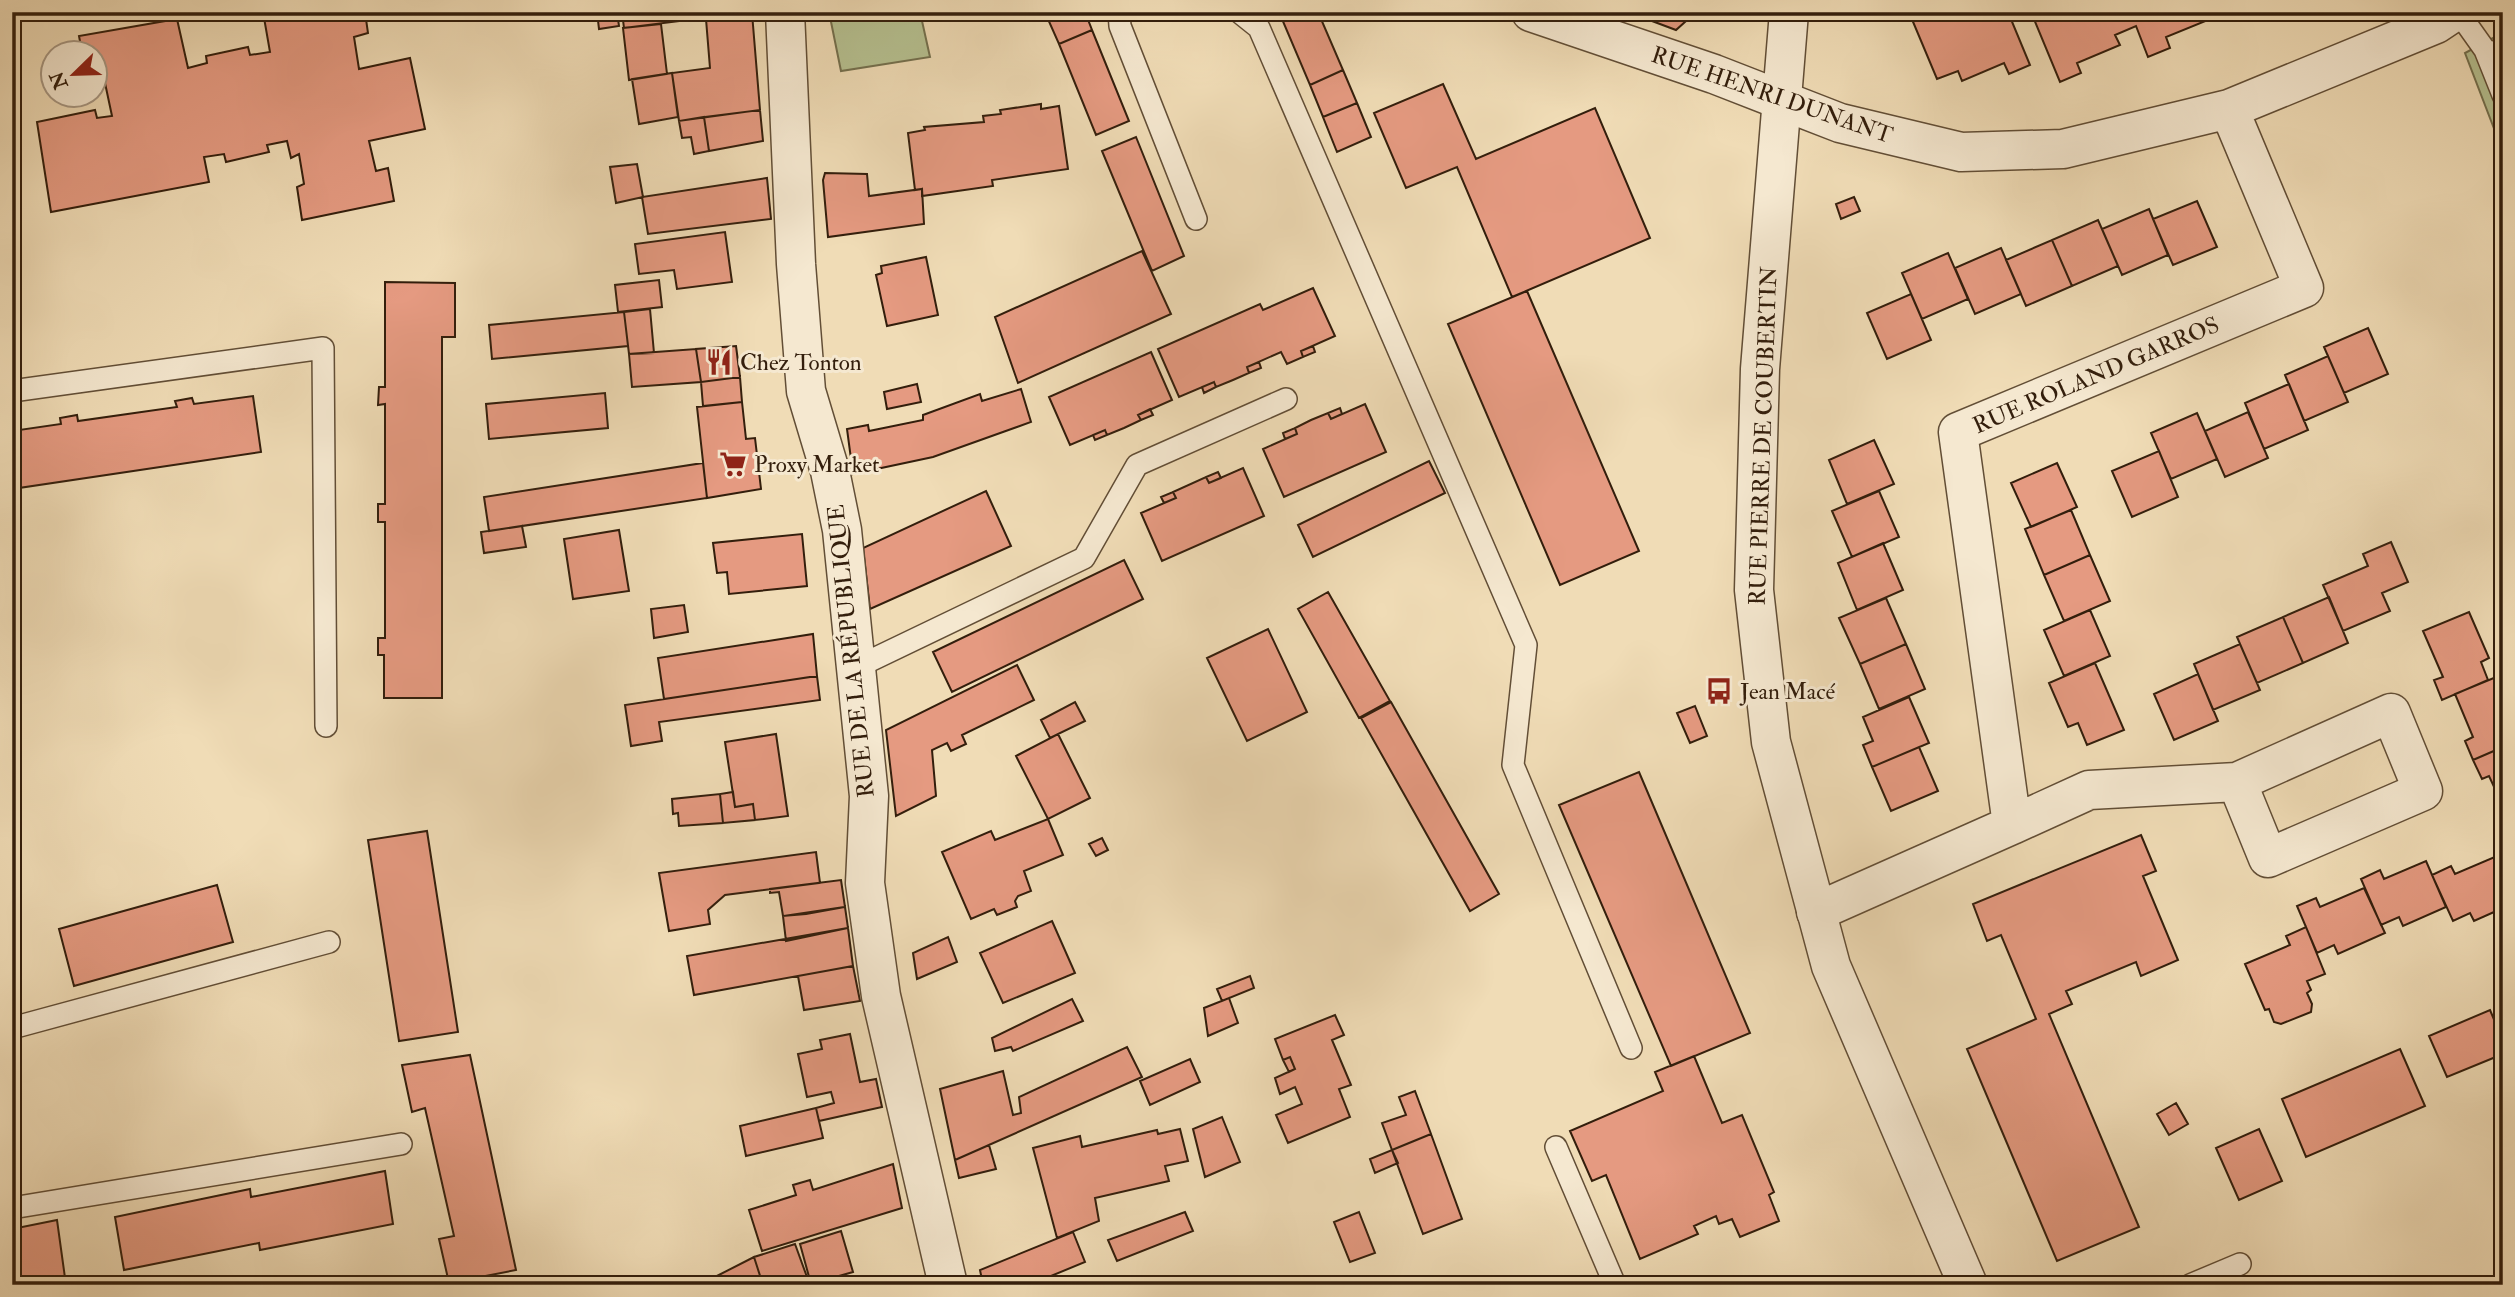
<svg xmlns="http://www.w3.org/2000/svg" width="2515" height="1297" font-family="'IM FELL Double Pica',serif">
<style>
.green{fill:#b6c191;stroke:#74704e;stroke-width:2}
.building{fill:#e59a81;stroke:#331e0c;stroke-width:2}
.lines{fill:none;stroke-linecap:round;stroke-linejoin:round}
.service-casing{stroke:#624e36;stroke-width:24}
.minor-casing{stroke:#624e36;stroke-width:41}
.tertiary-casing{stroke:#624e36;stroke-width:41}
.service{stroke:#f5e8d0;stroke-width:21}
.minor{stroke:#f5e8d0;stroke-width:38}
.tertiary{stroke:#f5e8d0;stroke-width:38}
.labels{text-anchor:middle;dominant-baseline:central;stroke-width:6;stroke-linejoin:round;paint-order:stroke}
.street-label{font-size:23px;fill:#331e0c;stroke:#f5e8d0}
.poi-label{font-size:23px;fill:#331e0c;stroke:#f5e8d0;text-anchor:start}
</style>
<rect width="100%" height="100%" fill="#f0dcb6"/>
<filter id="stains"><feTurbulence type="fractalNoise" baseFrequency=".00286" numOctaves="4"/><feColorMatrix values="0 0 0 0 .2 0 0 0 0 .09 0 0 0 0 .02 0 0 0 .5 -.17"/></filter>
<radialGradient id="worn" r=".72"><stop offset=".6" stop-color="#630" stop-opacity="0"/><stop offset="1" stop-color="#630" stop-opacity=".3"/></radialGradient>
<path class="green" d="M829 12H920L930 57 841 71Z
M2495 37 2503 41V152L2465 53Z"/>
<path class="building" d="M263 12H365L368 33 354 37 359 69 410 58 425 129 369 141 376 171 388 168 394 201 302 220 297 187 304 184 299 154 291 158 287 141 267 145 269 152 226 162 224 154 204 157 209 182 51 212 37 122 95 110 97 118 112 116 105 83 94 86V52H82L79 36 177 19 188 68 207 63 206 56 248 47 250 55 270 52Z
M597 12H617L619 26 599 29Z
M622 12H752L624 28Z
M1058 12H1085L1092 30 1059 44 1047 17Z
M1279 12H1318L1343 70 1310 85Z
M1628 12H1696L1676 30Z
M1924 12H2008L2030 65 2009 74 2004 63 1962 81 1958 71 1937 79 1911 17Z
M2031 12H2205L2208 20 2166 37 2170 48 2148 57 2136 26 2115 35 2120 45 2077 63 2081 73 2060 82Z
M752 13 760 110 679 121 672 73 710 68 706 19Z
M661 24 667 74 629 80 623 28Z
M1092 30 1129 121 1096 135 1059 44Z
M1343 70 1357 103 1323 117 1310 85Z
M672 73 678 117 639 124 632 79Z
M1443 84 1476 159 1595 108 1650 238 1512 297 1457 167 1406 188 1374 113Z
M1357 103 1371 137 1337 152 1323 117Z
M1041 104V109L1059 106 1068 169 992 180 993 186 922 196V189L915 190 908 133 925 130 924 127 984 122 983 116 1001 114 1000 110Z
M760 110 763 141 709 151 704 117Z
M704 117 709 151 694 154 691 137 682 138 679 121Z
M1136 137 1184 256 1152 271 1102 151Z
M637 164 643 197 616 203 610 167Z
M825 173 867 174 869 196 922 189 924 224 828 237 823 180Z
M767 178 771 219 648 234 642 197Z
M1854 197 1860 211 1841 219 1836 204Z
M2197 201 2217 247 2173 265 2153 219Z
M2149 209 2168 255 2122 275 2102 229Z
M2098 220 2118 266 2072 286 2052 240Z
M725 232 732 282 677 289 674 270 639 274 635 244Z
M2052 240 2072 286 2026 306 2006 260Z
M2001 248 2021 294 1975 314 1955 268Z
M1142 251 1171 314 1018 383 995 317Z
M1948 253 1968 299 1922 319 1902 273Z
M926 257 938 315 887 326 876 275 882 273 881 266Z
M659 280 662 307 618 312 615 285Z
M385 282 455 283V337H442V698H384V655H378V638H385V522H378V504H385V404L378 405 379 387H385Z
M1313 288 1335 336 1301 351 1303 357 1287 364 1281 352 1247 367 1249 373 1233 380 1216 387 1214 382 1179 397 1158 349 1260 304 1263 310Z
M1527 291 1639 551 1560 585 1448 324Z
M1911 294 1931 340 1887 359 1867 313Z
M650 309 654 353 629 354 624 312Z
M624 312 628 346 492 359 489 325Z
M2368 328 2388 374 2344 393 2324 347Z
M736 346 740 377 701 382 696 349Z
M1313 346 1315 352 1303 357 1301 351Z
M696 349 701 382 632 387 629 354Z
M1151 352 1172 400 1138 415 1141 420 1124 428 1107 435 1105 430 1070 445 1049 397Z
M2328 356 2348 402 2304 421 2285 375Z
M1259 362 1261 368 1249 373 1247 367Z
M740 377 742 402 703 406 701 382Z
M1214 382 1216 387 1204 393 1202 387Z
M917 384 921 402 887 409 884 392Z
M2289 384 2308 430 2264 449 2245 403Z
M1021 389 1031 422 933 457 853 474 847 429 868 425 869 431 923 420V415L980 394 982 401Z
M605 393 608 428 489 439 486 404Z
M253 396 261 452 12 489V431L61 424 60 418 77 415 78 421 177 407 175 401 192 398 194 404Z
M742 402 746 439 755 438 761 489 707 498 697 407Z
M1365 404 1386 452 1284 497 1263 449 1297 434 1295 428 1311 420 1328 413 1331 419Z
M1340 408 1342 414 1331 419 1328 413Z
M1150 409 1153 415 1141 420 1138 415Z
M2248 412 2268 458 2225 477 2205 431Z
M2197 413 2217 459 2171 479 2151 433Z
M1295 428 1297 434 1285 439 1283 433Z
M1105 430 1107 435 1095 440 1093 435Z
M1874 440 1894 484 1847 504 1829 460Z
M2159 451 2178 497 2132 517 2112 471Z
M1429 461 1445 493 1313 557 1298 525Z
M703 463 707 498 489 531 484 497Z
M2057 463 2077 507 2031 527 2011 483Z
M1243 468 1264 516 1162 561 1141 513 1176 498 1173 492 1206 477 1209 483Z
M1218 472 1221 478 1209 483 1206 477Z
M986 491 1011 546 870 609 863 548Z
M1879 491 1899 537 1852 557 1832 511Z
M1173 492 1176 498 1164 503 1161 497Z
M2071 510 2090 555 2044 575 2025 529Z
M522 526 526 547 484 553 481 532Z
M619 530 629 591 573 599 564 539Z
M802 534 807 586 729 594 727 572 717 573 713 543Z
M2391 542 2408 582 2382 593 2390 611 2343 631 2323 585 2368 566 2363 554Z
M1883 543 1903 590 1857 610 1838 563Z
M2090 555 2110 601 2064 621 2044 575Z
M1124 560 1143 599 952 692 933 652Z
M1328 592 1390 701 1359 718 1298 609Z
M2329 597 2348 643 2303 663 2283 617Z
M1886 598 1906 644 1860 664 1839 618Z
M684 605 688 632 654 638 651 609Z
M2090 610 2110 656 2064 676 2044 630Z
M2469 612 2489 658 2481 662 2488 680 2442 700 2434 680 2443 677 2423 631Z
M2283 617 2303 663 2257 683 2237 637Z
M1268 629 1307 712 1247 741 1207 658Z
M813 634 817 676 664 699 658 658Z
M1906 644 1925 689 1879 709 1860 664Z
M2240 644 2260 690 2213 710 2194 664Z
M2095 663 2124 730 2087 745 2078 723 2068 727 2049 683Z
M1017 665 1034 700 962 735 966 744 951 751 947 743 932 750 936 796 896 816 886 730Z
M2198 674 2218 721 2174 740 2154 694Z
M2501 675 2503 747 2473 760 2465 741 2473 737 2455 694Z
M817 676 820 700 659 722 662 741 631 746 625 705Z
M1909 697 1929 743 1872 767 1863 745 1873 741 1863 717Z
M1075 702 1085 721 1050 738 1041 720Z
M1391 702 1499 894 1470 911 1361 718Z
M1695 706 1707 736 1690 743 1677 713Z
M776 734 788 816 755 820 753 804 735 807 725 742Z
M1058 734 1090 798 1048 819 1016 756Z
M1919 747 1938 791 1891 811 1872 767Z
M2503 747V806L2489 776 2482 779 2473 760Z
M1639 772 1750 1033 1671 1066 1559 805Z
M733 792 735 807 753 804 755 820 723 823 720 794Z
M720 794 723 823 679 826 678 813 673 814 672 799Z
M1048 819 1063 855 1024 871 1031 891 1018 896 1015 901 1017 907 997 915 994 909 971 919 942 852 991 831 995 840Z
M427 831 458 1032 399 1041 368 840Z
M2141 835 2156 871 2143 876 2178 960 2141 976 2136 962 2066 991 2072 1004 2049 1014 2139 1227 2057 1261 1967 1049 2036 1019 2001 935 1987 941 1973 904Z
M1102 838 1108 850 1096 856 1089 844Z
M816 852 820 883 725 895 708 910 710 924 669 931 659 873Z
M2497 856 2503 868V908L2474 921 2470 913 2453 921 2432 875 2451 866 2455 874Z
M2426 861 2446 907 2403 926 2399 917 2381 925 2361 879 2380 870 2384 879Z
M841 880 845 907 806 914 783 916 779 892 770 893V889Z
M217 885 233 942 74 986 59 929Z
M2364 888 2385 933 2338 954 2334 945 2317 953 2297 906 2316 898 2320 907Z
M845 907 848 928 786 941 783 916Z
M1052 921 1075 973 1003 1003 980 953Z
M2306 927 2325 974 2307 981 2311 990 2307 993 2312 1004 2311 1012 2281 1024 2274 1022 2269 1009 2265 1010 2245 964 2290 945 2286 936Z
M848 928 853 966 694 995 687 956Z
M948 937 957 962 917 979 913 953Z
M853 966 860 1001 804 1010 798 976Z
M1250 976 1254 988 1222 1001 1217 989Z
M1229 998 1238 1023 1208 1036 1204 1008Z
M1072 999 1083 1021 1013 1051 1011 1047 995 1051 992 1038Z
M2490 1010 2503 1041V1054L2447 1077 2429 1036Z
M1335 1015 1344 1035 1332 1040 1351 1085 1339 1089 1350 1117 1288 1143 1276 1115 1302 1104 1295 1087 1280 1094 1275 1078 1295 1069 1290 1057 1283 1060 1275 1039Z
M850 1034 860 1082 876 1079 882 1107 819 1121 816 1108 834 1103 831 1092 807 1097 798 1054 822 1049 820 1040Z
M1127 1047 1142 1077 955 1160 940 1089 1003 1071 1013 1115 1021 1113 1019 1097Z
M2400 1049 2425 1106 2306 1157 2282 1099Z
M470 1055 516 1270 449 1283 439 1239 454 1236 425 1108 412 1112 402 1065Z
M1694 1056 1722 1123 1742 1115 1774 1192 1769 1195 1779 1221 1740 1237 1732 1219 1719 1224 1716 1216 1694 1226 1698 1234 1640 1259 1606 1175 1592 1181 1570 1131 1663 1091 1655 1072Z
M1290 1057 1295 1069 1289 1072 1283 1060Z
M1190 1059 1200 1082 1150 1105 1140 1081Z
M1415 1091 1431 1134 1392 1150 1382 1123 1406 1115 1399 1097Z
M2176 1103 2188 1124 2169 1135 2157 1114Z
M816 1108 823 1138 746 1156 740 1126Z
M1222 1117 1240 1162 1205 1177 1193 1129Z
M1180 1129 1188 1161 1165 1166 1169 1181 1095 1198 1099 1221 1057 1238 1033 1148 1080 1136 1082 1147 1157 1130 1158 1134Z
M2259 1129 2282 1181 2239 1200 2216 1148Z
M1431 1134 1462 1219 1423 1234 1392 1150Z
M989 1145 996 1169 959 1178 955 1160Z
M1392 1150 1398 1163 1375 1173 1370 1159Z
M893 1164 902 1208 762 1251 749 1210 796 1195 793 1185 810 1180 813 1190Z
M385 1171 393 1224 260 1250 259 1243 124 1270 115 1217 250 1189 251 1197Z
M1185 1212 1193 1231 1117 1261 1108 1240Z
M1359 1212 1375 1253 1350 1262 1334 1222Z
M57 1220 66 1285H12V1229Z
M841 1231 853 1272 811 1284 800 1244Z
M1073 1232 1085 1262 1029 1285H983L980 1270Z
M795 1244 807 1277 781 1285H763L754 1257Z
M754 1257 763 1285H692L709 1280Z
M1172 1277 1175 1285H1150Z"/>
<g class="lines">
<defs>
<path id="service" d="M1119 12 1120 26 1196 219
M1239 12 1259 28 1526 645 1513 765 1631 1048
M2458 12 2485 50 2503 56
M2485 50 2503 95
M12 391 323 348 326 726
M855 668 1084 558 1137 465 1286 399
M12 1028 329 942
M1556 1147 1615 1285
M12 1208 401 1144
M2190 1285 2240 1264"/>
<path id="minor" d="M785 12 796 264 806 391 830 471 842 530 869 796 865 883 881 996 948 1285
M1531 12 1714 74 1840 123 1961 152 2063 149 2229 109 2436 24 2454 12
M2012 825 2089 790 2237 782 2268 858 2423 791 2391 713 2237 782
M1816 912 2012 825 1958 432 2304 288 2229 109"/>
<path id="tertiary" d="M1789 12 1760 369 1754 590 1771 742 1831 966 1968 1285"/>
</defs>
<use href="#service" class="service-casing"/>
<use href="#minor" class="minor-casing"/>
<use href="#tertiary" class="tertiary-casing"/>
<use href="#service" class="service"/>
<use href="#minor" class="minor"/>
<use href="#tertiary" class="tertiary"/>
</g>
<defs>
<symbol id="restaurant-bare" viewBox="-9 -9 18 18"><path d="M-5-6h1v4h1v-4h1v4h1v-4h1v5L-1.5 .5V6h-2V.5L-5-1ZM5-6V6H3V1.5H1.5Q1.5-4 5-6Z" fill="#8f2418" stroke="#f5e8d0" stroke-width="2.5" paint-order="stroke"/></symbol>
<symbol id="supermarket-bare" viewBox="-9 -9 18 18"><path d="M-6-5.5h2.5l.6 2H6L4.5 2H-2.5L-4.4-4H-6ZM-1.5 3.2a1.3 1.3 0 1 0 .1 0ZM3 3.2a1.3 1.3 0 1 0 .1 0Z" fill="#8f2418" stroke="#f5e8d0" stroke-width="2.5" paint-order="stroke"/></symbol>
<symbol id="bus-bare" viewBox="-9 -9 18 18"><path d="M-5-6H5V4H4V6H2V4H-2V6H-4V4H-5ZM-3.5-4V0h7V-4ZM-3.5 1.2v1.5H-2V1.2ZM2 1.2v1.5H3.5V1.2Z" fill="#8f2418" stroke="#f5e8d0" stroke-width="2.5" paint-order="stroke"/></symbol>
</defs>
<g fill-rule="evenodd">
<use href="#restaurant-bare" x="700" y="343" width="38" height="38"/>
<use href="#supermarket-bare" x="714" y="445" width="38" height="38"/>
<use href="#bus-bare" x="1700" y="672" width="38" height="38"/>
</g>
<g class="labels">
<g class="street-label">
<text transform="translate(1772 95) rotate(19)">RUE HENRI DUNANT</text>
<text transform="translate(2096 375) rotate(-23)">RUE ROLAND GARROS</text>
<text transform="translate(1763 436) rotate(-88)">RUE PIERRE DE COUBERTIN</text>
<text transform="translate(851 651) rotate(-96)">RUE DE LA RÉPUBLIQUE</text>
</g>
<g class="poi-label">
<text x="740" y="362">Chez Tonton</text>
<text x="754" y="464">Proxy Market</text>
<text x="1740" y="691">Jean Macé</text>
</g>
</g>
<rect width="2515" height="1297" fill="none" stroke="#f0dcb6" stroke-width="42"/>
<rect x="14" y="14" width="2487" height="1269" fill="none" stroke="#331e0c" stroke-width="3.5"/>
<rect x="21" y="21" width="2473" height="1255" fill="none" stroke="#331e0c" stroke-width="2"/>
<g transform="translate(74 74) rotate(247)"><circle r="33" fill="#f5e8d0" stroke="#a79782" stroke-width="2"/>
<path d="M0-5L12 26L0 18L-12 26Z" fill="#8f2418"/>
<text y="-10" font-size="19" font-weight="bold" text-anchor="middle" fill="#331e0c">N</text>
</g>
<rect width="100%" height="100%" filter="url(#stains)"/>
<rect width="100%" height="100%" fill="url(#worn)"/>
</svg>
